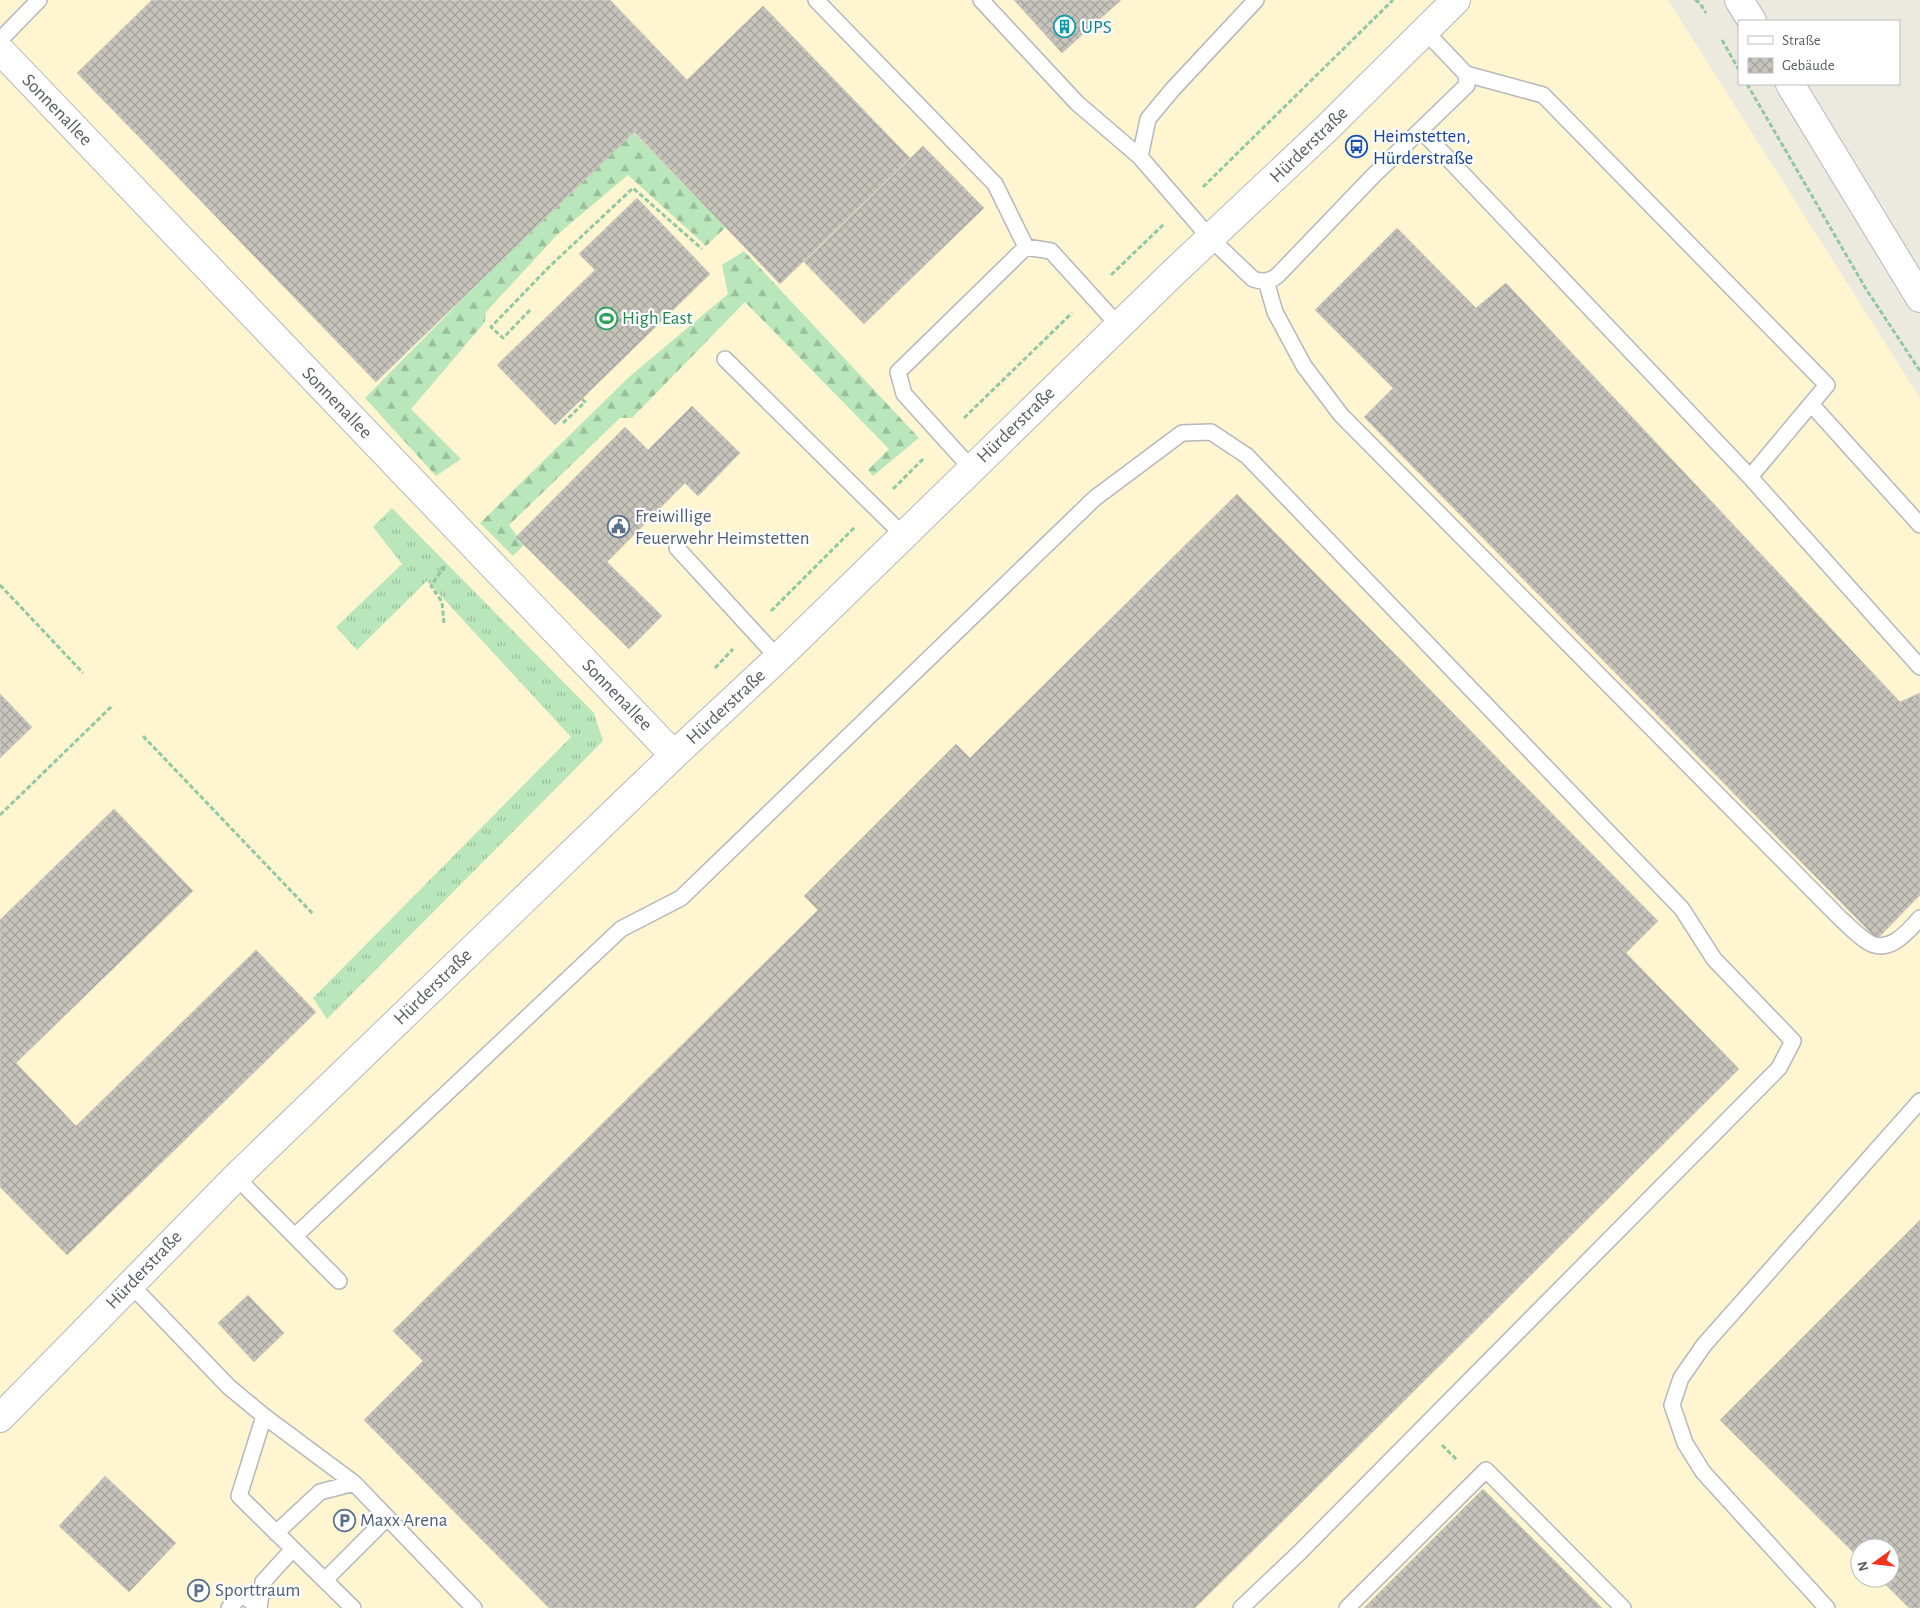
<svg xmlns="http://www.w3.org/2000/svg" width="1920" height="1608" font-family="'Alegreya Sans',sans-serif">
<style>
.commercial{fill:#fff5d1;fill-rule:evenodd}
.grass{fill:url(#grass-tufts)}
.forest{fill:url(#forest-firs)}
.building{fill:url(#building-cross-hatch);stroke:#d1cbbd}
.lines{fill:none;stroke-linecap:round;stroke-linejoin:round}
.lane-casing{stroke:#b5b7bd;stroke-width:18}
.street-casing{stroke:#b5b7bd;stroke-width:30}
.secondary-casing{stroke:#b5b9bf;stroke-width:30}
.path{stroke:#92c7a2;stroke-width:3;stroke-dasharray:5 2.5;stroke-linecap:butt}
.lane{stroke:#fff;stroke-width:15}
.street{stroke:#fff;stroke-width:28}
.secondary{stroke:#fff;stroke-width:28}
.labels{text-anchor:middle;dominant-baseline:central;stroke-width:4.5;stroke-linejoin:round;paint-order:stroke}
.culture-label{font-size:19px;fill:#0d838f;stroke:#fff;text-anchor:start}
.street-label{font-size:19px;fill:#585c61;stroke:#fff}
.transit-label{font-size:19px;fill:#164399;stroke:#fff;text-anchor:start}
.leisure-label{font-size:19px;fill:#27864d;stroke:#fff;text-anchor:start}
.service-label{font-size:19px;fill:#4e5e75;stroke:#fff;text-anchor:start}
</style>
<defs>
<pattern id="grass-tufts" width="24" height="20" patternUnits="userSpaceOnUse" patternTransform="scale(1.25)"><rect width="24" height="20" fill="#b9e6ba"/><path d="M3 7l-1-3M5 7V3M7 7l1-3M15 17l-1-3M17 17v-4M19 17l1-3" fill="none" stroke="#99be9b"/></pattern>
<pattern id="forest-firs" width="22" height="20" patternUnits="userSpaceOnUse" patternTransform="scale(1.25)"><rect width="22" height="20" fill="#b9e6ba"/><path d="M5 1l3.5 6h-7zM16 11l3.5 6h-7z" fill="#99be9b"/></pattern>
<pattern id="building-cross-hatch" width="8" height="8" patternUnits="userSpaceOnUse" patternTransform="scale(1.25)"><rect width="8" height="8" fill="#c7c4bc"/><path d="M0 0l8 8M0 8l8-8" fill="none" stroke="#a4a29c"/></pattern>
</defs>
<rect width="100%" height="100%" fill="#ece9df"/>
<path class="commercial" d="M0 0H1668L1920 398V1608H0ZM1860 1548H1890V1578H1860Z"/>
<path class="grass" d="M392 508 594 713 603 741 327 1019 313 998 571 737 427 581 357 650 336 627 402 564 373 527Z"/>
<path class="forest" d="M630 129 726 227 706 246 628 175 558 234 486 312 485 322 411 409 461 459 436 476 365 398Z
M744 251 919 438 873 476 868 470 889 449 745 302 632 418H620L509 525 524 545 513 556 480 523 629 377 728 294 722 265Z"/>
<path class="building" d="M152 0H610L687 80 763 6 910 158 780 284 634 132 376 382 77 73Z
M1014 0H1121L1062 53Z
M923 146 984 208 864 324 804 262Z
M637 198 710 274 555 425 497 365 595 270 579 254Z
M1397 228 1476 308 1506 283 1900 702 1920 693V895L1877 939 1364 417 1393 388 1315 310Z
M692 406 740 453 698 496 685 483 607 562 662 616 629 649 516 537 625 427 648 450Z
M1237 494 1658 921 1626 953 1739 1069 1195 1608H549L364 1420 423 1361 393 1331 818 910 804 896 956 744 970 758Z
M0 694 32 727 0 758Z
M114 809 193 891 16 1063 76 1126 256 950 316 1012 67 1255 0 1187V920Z
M1920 1220V1608H1909L1879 1578H1890V1548H1860V1559L1720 1420Z
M248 1295 284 1333 254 1362 218 1323Z
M105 1476 176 1543 129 1592 59 1526Z
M1483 1489 1602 1608H1364Z"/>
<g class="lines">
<defs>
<path id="lane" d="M816 0 995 184 1026 247
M981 0 1077 103 1140 157 1210 238 1253 279C1263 282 1270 282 1278 275L1374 175 1467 85 1466 74 1424 30
M0 40 39 0
M1421 130 1750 477 1827 385 1543 95 1466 74
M1140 157 1148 119 1172 90 1256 0
M1266 281 1275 312 1304 366 1341 415 1841 919C1850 927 1858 936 1868 942 1888 955 1908 932 1920 918
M725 359 903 535
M1811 404 1920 525
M971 468 904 394 898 372 1026 247 1051 251 1119 326
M1750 477 1920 667
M677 548 778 658
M236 1177 339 1281
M295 1236 621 929 681 898 1095 498 1182 433 1211 432 1247 456 1682 909 1714 959 1793 1041 1779 1068 1299 1553 1241 1608
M130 1284 229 1387 264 1416 354 1483 474 1608
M264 1416 239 1496 353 1608
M276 1533 320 1492 354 1483
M325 1580 387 1518
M229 1608 243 1594 258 1608
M259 1608 263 1582 293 1549
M1347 1608 1486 1470 1623 1608
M1827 1608 1703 1472 1685 1443 1672 1405 1681 1378 1704 1345 1920 1101"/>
<path id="street" d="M0 50 674 755
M0 1418 236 1177 674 755 778 658 1172 274 1327 128 1456 0"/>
<path id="secondary" d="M1739 0 1752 21
M1790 84 1920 298"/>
</defs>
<use href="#lane" class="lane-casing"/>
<use href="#street" class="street-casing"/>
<use href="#secondary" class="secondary-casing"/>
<path class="path" d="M1695 0 1700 3 1706 13
M1722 40 1739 70
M1747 84 1866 289 1920 371
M1203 187 1393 0
M1111 275 1164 224
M530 310 503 338 491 327 549 267 633 188 702 249
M964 418 1072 313
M563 423 585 402 582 399
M893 489 924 458
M0 585 83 673
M771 611 855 527
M444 623 442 602 431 586 446 564
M715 668 733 649
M143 736 314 915
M0 815 113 705
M1442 1445 1457 1460"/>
<use href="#lane" class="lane"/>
<use href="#street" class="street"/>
<use href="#secondary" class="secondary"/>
</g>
<defs>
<symbol id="building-ring" viewBox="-11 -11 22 22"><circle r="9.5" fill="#fff" stroke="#0f9aa8" stroke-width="1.5"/><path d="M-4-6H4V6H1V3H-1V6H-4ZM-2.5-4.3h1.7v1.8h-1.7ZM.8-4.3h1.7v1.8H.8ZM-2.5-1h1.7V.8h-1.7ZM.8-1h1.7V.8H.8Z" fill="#0f9aa8"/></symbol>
<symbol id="bus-ring" viewBox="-11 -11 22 22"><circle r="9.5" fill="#fff" stroke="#1a4fb4" stroke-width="1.5"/><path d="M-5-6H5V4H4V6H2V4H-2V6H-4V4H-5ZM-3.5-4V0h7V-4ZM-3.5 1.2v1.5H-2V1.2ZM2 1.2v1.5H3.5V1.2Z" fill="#1a4fb4"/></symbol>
<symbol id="stadium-ring" viewBox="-11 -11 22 22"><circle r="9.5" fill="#fff" stroke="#2e9e5b" stroke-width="1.5"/><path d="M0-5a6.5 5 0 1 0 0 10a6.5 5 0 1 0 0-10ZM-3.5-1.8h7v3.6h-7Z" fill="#2e9e5b"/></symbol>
<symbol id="civic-ring" viewBox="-11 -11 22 22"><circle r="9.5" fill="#fff" stroke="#5c6f8a" stroke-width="1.5"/><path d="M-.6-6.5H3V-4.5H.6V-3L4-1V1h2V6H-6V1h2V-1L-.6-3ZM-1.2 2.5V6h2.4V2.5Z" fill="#5c6f8a"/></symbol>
<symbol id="parking-ring" viewBox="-11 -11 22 22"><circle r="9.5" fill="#fff" stroke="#5c6f8a" stroke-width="1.5"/><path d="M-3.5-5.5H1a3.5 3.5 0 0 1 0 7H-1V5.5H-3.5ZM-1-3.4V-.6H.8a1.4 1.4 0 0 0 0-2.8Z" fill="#5c6f8a"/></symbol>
</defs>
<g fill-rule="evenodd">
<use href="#building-ring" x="1052" y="14" width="25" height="25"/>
<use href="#bus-ring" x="1344" y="134" width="25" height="25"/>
<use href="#stadium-ring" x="594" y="306" width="25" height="25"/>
<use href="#civic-ring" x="606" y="514" width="25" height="25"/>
<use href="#parking-ring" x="332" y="1508" width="25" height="25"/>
<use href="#parking-ring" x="186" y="1578" width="25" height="25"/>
</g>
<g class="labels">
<g class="culture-label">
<text x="1081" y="27">UPS</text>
</g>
<g class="street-label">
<text transform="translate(57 110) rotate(46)">Sonnenallee</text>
<text transform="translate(1309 145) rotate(-44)">Hürderstraße</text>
<text transform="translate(337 403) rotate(46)">Sonnenallee</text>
<text transform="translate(1016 425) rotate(-44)">Hürderstraße</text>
<text transform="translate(617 695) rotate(46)">Sonnenallee</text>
<text transform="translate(726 707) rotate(-43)">Hürderstraße</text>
<text transform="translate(433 987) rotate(-44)">Hürderstraße</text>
<text transform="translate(144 1270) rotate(-46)">Hürderstraße</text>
</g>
<g class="transit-label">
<text x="1373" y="136">Heimstetten,<tspan x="1373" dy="22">Hürderstraße</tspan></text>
</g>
<g class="leisure-label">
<text x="622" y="318">High East</text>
</g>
<g class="service-label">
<text x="635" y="516">Freiwillige<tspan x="635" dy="22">Feuerwehr Heimstetten</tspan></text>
<text x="360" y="1520">Maxx Arena</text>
<text x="215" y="1590">Sporttraum</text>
</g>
</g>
<rect x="1738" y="20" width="162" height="65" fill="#ffffff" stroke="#bcbec0"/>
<rect x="1748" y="36" width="25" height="8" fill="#ffffff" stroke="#bcbec0"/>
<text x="1782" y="45" font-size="15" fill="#585c61">Straße</text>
<rect x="1748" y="58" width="25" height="15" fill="url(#building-cross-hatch)" stroke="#bcbec0"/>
<text x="1782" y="70" font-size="15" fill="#585c61">Gebäude</text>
<g transform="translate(1875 1563) rotate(255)"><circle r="24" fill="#ffffff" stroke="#bcbec0"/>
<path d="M0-4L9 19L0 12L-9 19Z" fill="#f2341f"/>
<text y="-8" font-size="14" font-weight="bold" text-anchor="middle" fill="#585c61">N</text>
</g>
</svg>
